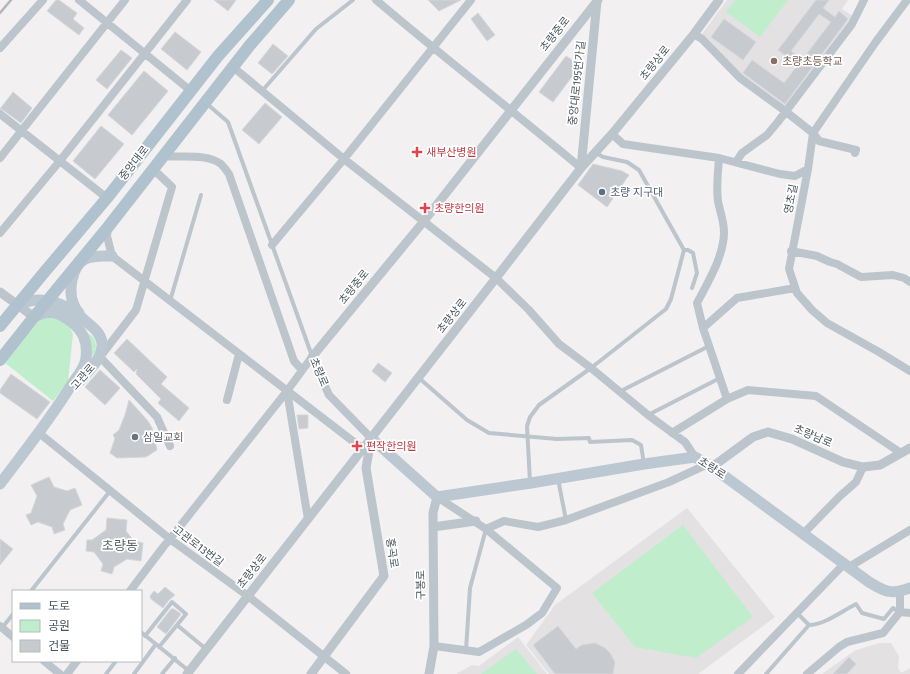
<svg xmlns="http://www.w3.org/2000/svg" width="910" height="674" font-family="'Fira Sans Condensed','Noto Sans KR',sans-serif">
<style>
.education{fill:#e3e1e2}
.green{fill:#c0eecd}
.building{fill:#c7cbcf;stroke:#d4d7db;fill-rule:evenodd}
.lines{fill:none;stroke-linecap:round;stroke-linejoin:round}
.service{stroke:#bcc5cc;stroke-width:4}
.minor{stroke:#bcc5cc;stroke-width:8}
.tertiary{stroke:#bcc5cc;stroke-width:9}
.secondary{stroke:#bcc8d1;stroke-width:11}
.primary{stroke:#b0c2cd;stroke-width:12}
.rail{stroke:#b2b6ba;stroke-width:2.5}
.education-dot{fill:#8d6e63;stroke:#fff;stroke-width:1.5}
.health-dot{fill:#e0444e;stroke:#fff;stroke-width:1.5}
.service-dot{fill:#5c6f8a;stroke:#fff;stroke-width:1.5}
.worship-dot{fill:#6b7280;stroke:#fff;stroke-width:1.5}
.labels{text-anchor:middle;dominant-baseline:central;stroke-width:3.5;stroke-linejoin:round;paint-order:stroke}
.street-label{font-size:11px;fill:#48555d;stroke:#fff}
.education-label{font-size:11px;fill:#785e54;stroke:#fff;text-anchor:start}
.health-label{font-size:11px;fill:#be3a42;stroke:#fff;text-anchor:start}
.service-label{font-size:11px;fill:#4e5e75;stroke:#fff;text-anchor:start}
.worship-label{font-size:11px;fill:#5b616d;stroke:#fff;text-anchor:start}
.quarter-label{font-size:13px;fill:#5c6164;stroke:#fff}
</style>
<rect width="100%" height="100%" fill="#f2f0f0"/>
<path class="education" d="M727 0H848L842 9 853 16 785 107 737 71 702 34Z
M687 508 775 617 698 674H549L526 645 555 605Z
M518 637 547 674H456L472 665 479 666Z
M879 643H891L899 656 898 668 901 673 910 668V674H822L854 651Z"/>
<path class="green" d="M735 0H788L760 37 726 12Z
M43 316 55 317 69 326 73 334 68 381 53 401 5 363Z
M87 333C99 337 98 352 90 359Z
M683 525 753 617 696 658 635 647 592 593Z
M516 649 537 674H481Z"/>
<path class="building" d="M56 0H59L77 13 73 19 84 28 79 35 47 11Z
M214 0H236L228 11Z
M428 0H461L439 11Z
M816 0H829L823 8 835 17 839 11 848 19 785 104 743 73 752 60 784 83 798 65 778 50ZM819 14 831 22 802 60 791 51Z
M478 13 495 35 487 41 471 19Z
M724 19 756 42 743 60 711 37Z
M175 32 201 52 187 70 161 49Z
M273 44 288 56 272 74 258 63Z
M121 50 132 58 107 89 96 80Z
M566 56 575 62 574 74 553 102 539 92Z
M144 71 168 91 132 135 108 115Z
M13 92 32 108 21 123 3 110 0 109Z
M265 103 282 117 259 144 242 130Z
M101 126 124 144 95 179 73 161Z
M593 164 622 171 629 175 607 207 578 185Z
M127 339 167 377 161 384 189 408 179 421 158 403 161 399 136 374 137 369 134 372 114 353Z
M378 363 392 373 385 382 372 371Z
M100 370 120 388 105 405 85 387Z
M11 374 50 402 37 419 0 393V390Z
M129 400 148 421 152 428 157 450 146 457 117 458 110 453 115 438 113 435 119 430 125 415Z
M297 415H308V428L299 429Z
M49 477 54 487 67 491 75 488 82 505 70 510 63 524 65 530 54 534 52 527 38 522 31 525 26 515 31 513 37 496 31 485Z
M107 518 127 520 126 531 134 541 143 543 141 561 127 559 114 567 112 574 101 571 103 564 94 552 86 551 87 540H92L106 530Z
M0 539 13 549 0 565Z
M165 587 175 595 169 600 163 608 151 599 150 596 154 591 158 594Z
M171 609H174L181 614 166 634 157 627Z
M558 626 576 649 582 645 595 643 605 648 610 653 615 662 613 674H555L533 645Z
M849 657 856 664 847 674H833Z"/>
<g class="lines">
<path class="service" d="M262 91 316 29 353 0
M206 103 228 122 312 356
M684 250H688L693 253 697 273 692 288
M170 301 201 195
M419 378 467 420 489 433 557 439 589 438 590 442 632 440 641 445 644 464
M619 392 709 346
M648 415 720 378
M558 479 566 520
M530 482 527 426 530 417 539 405 591 368 666 309 671 299 684 250 639 170 627 162 603 157 595 152
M31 591 110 491
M809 625C824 625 842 611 856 604L862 613 884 619 893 608 899 612
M2 628 13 614
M141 632 189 671
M145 636 172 602 186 614 177 625
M159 647 177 625 206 649
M466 650 470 588 486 529
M106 674 116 661
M134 674 156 644
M162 674 175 658
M766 674 809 625 797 613"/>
<path class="minor" d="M79 0 191 91
M376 0C443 57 513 111 581 168
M907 0 875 43 813 133 808 169 789 269 797 293 812 310 827 323 879 352 910 371
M694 34 702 39 740 78 785 111 813 133 819 141 856 150 855 153
M0 48 43 0
M233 67 344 159 496 278 528 309 559 344 591 368 648 415 685 442 695 457
M0 114 107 198
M612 134 623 144 719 158 780 174 795 176 808 169
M164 156C182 158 206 153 221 164 224 167 227 171 229 174L294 361 302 370
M0 158 125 0
M719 158C718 173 716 187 718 201 720 212 724 221 724 232 724 256 708 282 697 303L703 328 727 399
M736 162 742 153 767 135 777 123 852 24 864 0
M153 169 172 187 136 310 100 357 157 417 170 446
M108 228 107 236 112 256 363 449
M0 233 59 162 187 0
M272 245 344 159 471 0
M791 251 817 256 830 262 837 264 861 277 893 275 904 278 910 282
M703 328 737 298 795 288
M287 391 308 519
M227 400 239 354
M39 433 170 539 248 596 346 674
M672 433 727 399 748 390 816 396 901 453
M486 529 504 521 538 527 566 520 669 482 708 464
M803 534 839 497 856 482 863 467
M849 567 910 530
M130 591 164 546 170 539 287 391 312 357 329 395 371 438
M900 612 910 613
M0 626 13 637
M434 646 479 652 526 625 542 613 557 588 486 529 437 497
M44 661 60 674
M67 674 77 661
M738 674 844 564
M807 674 839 647 847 642 883 633 900 612V592"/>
<path class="tertiary" d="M581 168 597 1
M0 292 34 317
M312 357 424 221 598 0
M712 467 753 437 768 432 792 439 843 462 863 467 880 465 910 448
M433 527 476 521
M187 674 496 278 581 168 612 134 694 34 719 0
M311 674 384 576 366 468 371 439
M429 674 434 646 433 513 437 497"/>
<path class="secondary" d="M17 305C45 293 68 304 89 324 95 329 101 334 102 343 103 358 90 369 81 380
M79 313C77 311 75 308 74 305 68 292 71 267 85 259 93 255 103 256 112 256
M371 438 437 497 531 483 644 464 695 457 712 467 869 582C885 592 892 595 910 588
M0 484C24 452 49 421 70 387 76 377 85 369 86 358 88 341 83 331 70 321 57 311 48 310 34 317"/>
<path class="primary" d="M0 326 42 275 107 198 218 56 268 0
M0 360 34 317 108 227 250 45 289 0"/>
<path class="rail" d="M0 13 11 0"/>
</g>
<circle class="education-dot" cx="774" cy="61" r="4"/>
<g class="health-dot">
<path d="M415 146h4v4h4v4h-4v4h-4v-4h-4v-4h4z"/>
<path d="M423 202h4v4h4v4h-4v4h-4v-4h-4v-4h4z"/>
<path d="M355 440h4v4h4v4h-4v4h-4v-4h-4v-4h4z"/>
</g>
<circle class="service-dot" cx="602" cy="192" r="4"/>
<circle class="worship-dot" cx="135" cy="437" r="4"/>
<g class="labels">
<g class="street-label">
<text transform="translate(555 34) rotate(-52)">초량중로</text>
<text transform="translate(655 63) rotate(-51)">초량상로</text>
<text transform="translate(577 83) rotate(-84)">중앙대로195번가길</text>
<text transform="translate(134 163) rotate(-52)">중앙대로</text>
<text transform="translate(791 199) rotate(-79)">영초길</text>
<text transform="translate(354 287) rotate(-51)">초량중로</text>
<text transform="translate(452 316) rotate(-52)">초량상로</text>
<text transform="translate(319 372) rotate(67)">초량로</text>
<text transform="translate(83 377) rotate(-49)">고관로</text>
<text transform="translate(813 436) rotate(23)">초량남로</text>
<text transform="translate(712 468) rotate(33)">초량로</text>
<text transform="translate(198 546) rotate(37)">고관로13번길</text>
<text transform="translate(392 553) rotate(81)">홍곡로</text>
<text transform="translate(252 571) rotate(-52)">초량상로</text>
<text transform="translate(421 585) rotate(-91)">구봉로</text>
</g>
<g class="education-label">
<text x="782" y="61">초량초등학교</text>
</g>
<g class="health-label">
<text x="426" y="152">새부산병원</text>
<text x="434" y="208">초량한의원</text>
<text x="366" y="446">편작한의원</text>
</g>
<g class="service-label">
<text x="610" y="192">초량 지구대</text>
</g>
<g class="worship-label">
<text x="143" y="437">삼일교회</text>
</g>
<g class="quarter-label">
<text x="120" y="545">초량동</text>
</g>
</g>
<rect x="12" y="590" width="130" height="72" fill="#ffffff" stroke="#b6bbbe"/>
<rect x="20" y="603" width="20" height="6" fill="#b0c2cd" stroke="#b6bbbe"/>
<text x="48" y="610" font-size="12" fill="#48555d">도로</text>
<rect x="20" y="620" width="20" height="12" fill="#c0eecd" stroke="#b6bbbe"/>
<text x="48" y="630" font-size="12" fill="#48555d">공원</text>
<rect x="20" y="640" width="20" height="12" fill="#c7cbcf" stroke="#b6bbbe"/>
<text x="48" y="650" font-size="12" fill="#48555d">건물</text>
</svg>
